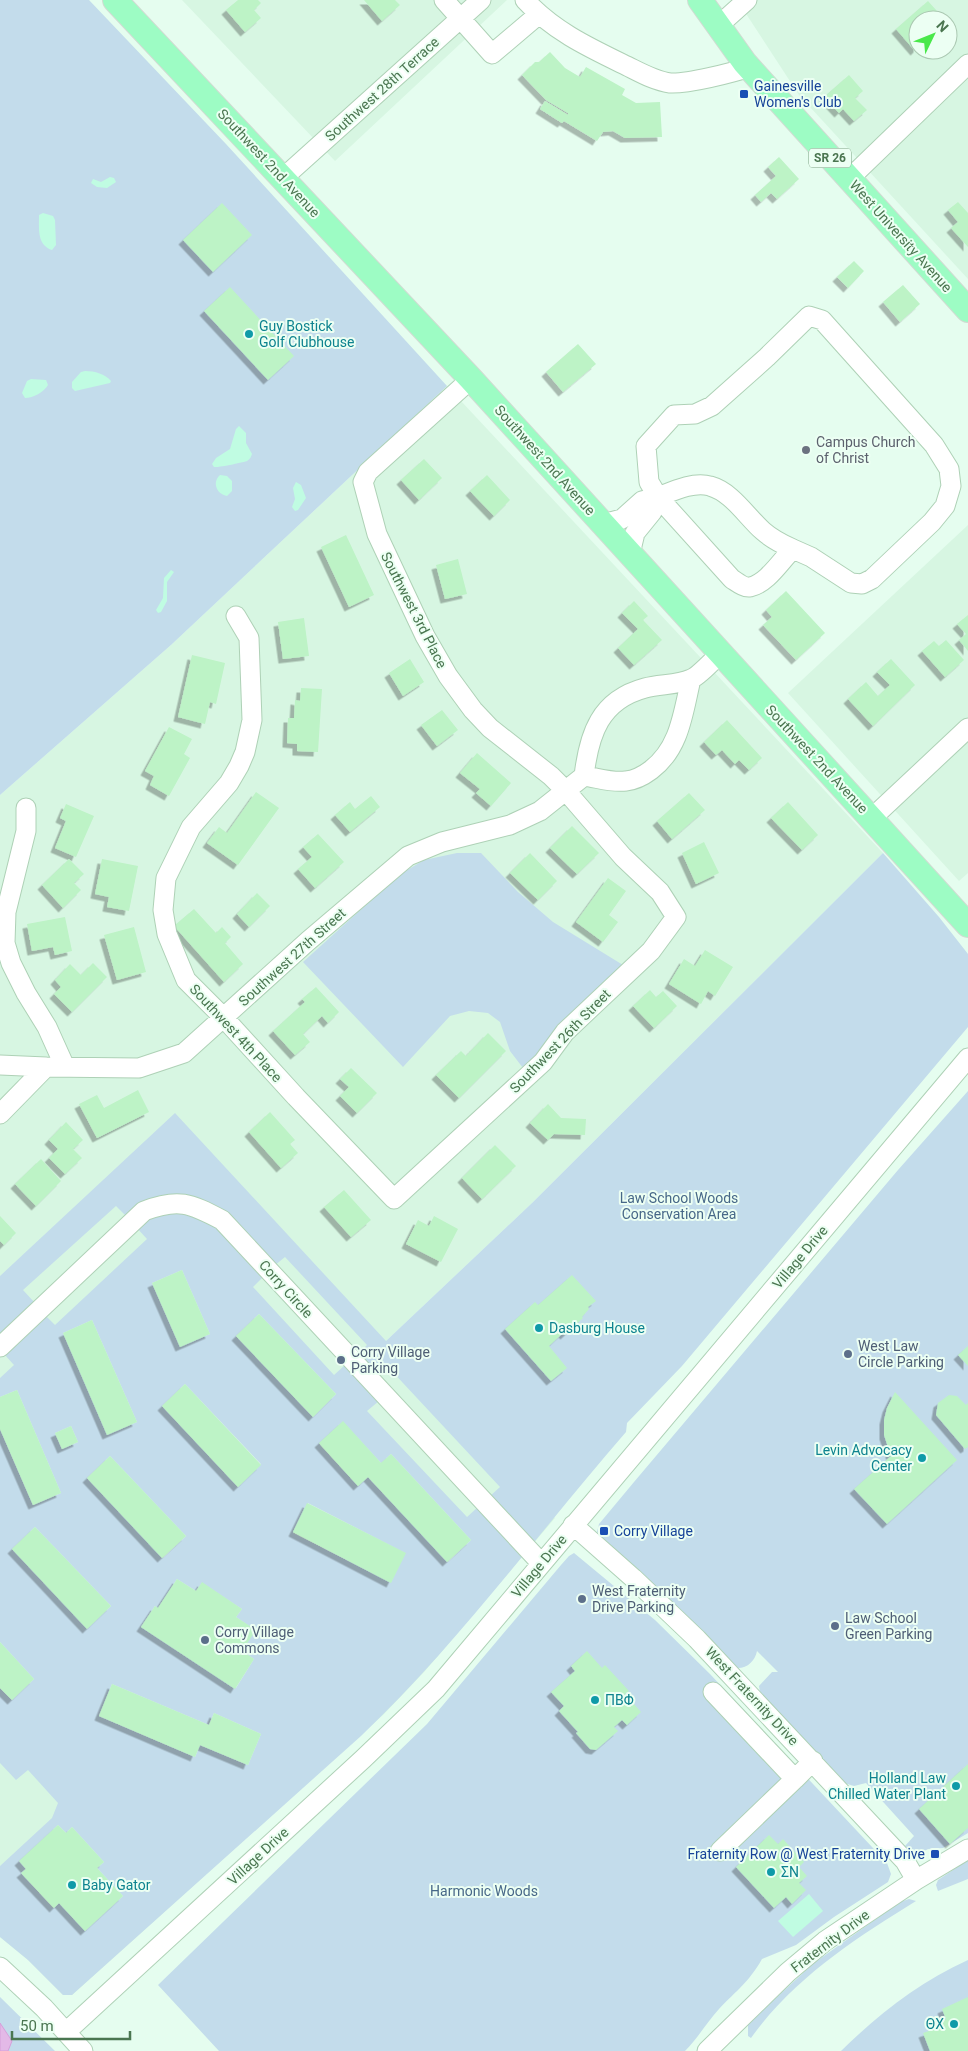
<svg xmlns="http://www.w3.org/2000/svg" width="968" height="2051" font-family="Roboto,sans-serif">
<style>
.residential{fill:#d7f6e2;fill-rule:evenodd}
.green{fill:#c3dceb;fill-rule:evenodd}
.sand{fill:#c0fce2}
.water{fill:#e3b9e7;stroke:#d59fd9}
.building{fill:#bdf3c6;filter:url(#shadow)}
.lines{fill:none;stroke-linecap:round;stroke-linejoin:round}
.minor-casing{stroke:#aed1b6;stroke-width:21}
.major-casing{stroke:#d0dbd2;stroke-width:26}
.minor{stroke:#fff;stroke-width:19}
.major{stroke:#9dfcc4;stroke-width:24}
.transit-dot{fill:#1a4fb4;stroke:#ecfff3;stroke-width:2}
.culture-dot{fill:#0f9aa8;stroke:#ecfff3;stroke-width:2}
.worship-dot{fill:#6b7280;stroke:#ecfff3;stroke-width:2}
.service-dot{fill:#5c6f8a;stroke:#ecfff3;stroke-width:2}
.labels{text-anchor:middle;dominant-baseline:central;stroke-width:4;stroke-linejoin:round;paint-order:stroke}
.shield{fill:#ecfff3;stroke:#7b9f81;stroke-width:1}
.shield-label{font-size:12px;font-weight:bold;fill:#4a7650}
.transit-label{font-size:14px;fill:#164399;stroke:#ecfff3;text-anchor:start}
.street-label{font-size:14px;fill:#4a7650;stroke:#ecfff3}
.culture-label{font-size:14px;fill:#0d838f;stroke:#ecfff3;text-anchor:start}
.worship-label{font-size:14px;fill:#5b616d;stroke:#ecfff3;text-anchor:start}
.park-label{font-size:14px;fill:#476888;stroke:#ecfff3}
.service-label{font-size:14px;fill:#4e5e75;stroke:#ecfff3;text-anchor:start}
</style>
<defs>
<filter id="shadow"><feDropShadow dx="-4.5" dy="4.5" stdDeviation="0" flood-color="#0004"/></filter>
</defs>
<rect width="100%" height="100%" fill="#e5fdef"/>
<path class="residential" d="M182 0H507L335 161Z
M737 0H968V279L799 95ZM918 20H948V50H918Z
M447 386 883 853 532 1203 386 1341 555 1518 425 1671 384 1714 72 1995H63L28 1960 0 1937V795L171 645Z
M968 525V873L959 881 788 693Z"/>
<path class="green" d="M0 0H89L226 144 447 386 171 645 0 795Z
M457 853H481L518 892 553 922 623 965 567 1017 539 1054 523 1068 510 1051 500 1022 488 1013 469 1011 450 1016 403 1067 303 962 399 875 424 860Z
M883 853 939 917 968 954V1027L682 1366 627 1423 626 1432C538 1533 459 1643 361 1736L72 1995H63L28 1960 0 1937V1866L52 1818 58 1803 28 1770 16 1780 0 1763V1688L12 1700 34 1679 0 1642V1429L33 1505 61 1493 17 1390 0 1397V1378L14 1365 4 1354 45 1315 55 1325 147 1239 136 1227C193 1183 228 1236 265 1275L253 1287 334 1375 345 1365 379 1401 367 1411 467 1517 500 1487 389 1368 378 1377 357 1355 367 1345 285 1257 274 1266C258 1250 243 1230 226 1216 204 1197 167 1189 142 1205 137 1208 132 1213 127 1217L116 1206 23 1290 35 1303 0 1336V1276L175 1113 386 1341 532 1203ZM182 1270 210 1334 180 1346 152 1283ZM259 1314 336 1394 313 1417 236 1336ZM92 1320 137 1422 108 1434 63 1333ZM185 1384 261 1464 238 1487 162 1406ZM343 1422 381 1463 391 1454 471 1540 448 1562 368 1477 358 1486 319 1444ZM71 1426 78 1442 62 1449 55 1433ZM110 1456 186 1536 163 1558 87 1478ZM308 1503 405 1553 391 1582 293 1533ZM35 1527 111 1606 88 1628 12 1549ZM177 1579 196 1591 202 1583 242 1609 236 1617 255 1630 242 1651 254 1659 236 1688 141 1627 155 1606 158 1608ZM112 1684 209 1725 214 1713 261 1734 248 1765 200 1745 195 1757 99 1716ZM58 1825 66 1833 72 1827 104 1862 97 1868 123 1896 85 1931 59 1903 53 1908 22 1874 26 1869 20 1861Z
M968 1091V1833L943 1848 928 1849 915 1856 905 1846 914 1836 866 1783 854 1786 844 1783 760 1692 759 1686 772 1672H778L757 1651C755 1661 747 1669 736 1668L597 1532 599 1524 634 1482 898 1170Z
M574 1553 655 1620 710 1674 887 1863 891 1874 888 1882 834 1917 796 1945 762 1959C749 1982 737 1990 719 2009 707 2022 698 2038 685 2051H219L158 1985 427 1724 561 1565 569 1556Z
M968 1860V1879L938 1891 936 1885 938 1880Z
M909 1899 916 1901C856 1938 793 1979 751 2038L748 2036V2025L752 2020 814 1963 900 1902Z
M968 1960V2051H841C880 2013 918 1983 968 1960Z
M0 1997 55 2051H0Z"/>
<path class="sand" d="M110 177 114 178 116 182 107 188 97 187 91 183 93 179 101 182Z
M43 213 53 216 55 220 56 245 52 250C37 245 39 229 39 215Z
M85 371C95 371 105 374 111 381L110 383 75 391 72 388V382L81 372Z
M31 379 46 380 48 385C44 392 33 398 25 398L22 393 27 381Z
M239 426 246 433V443L252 454C251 457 250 459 247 461 245 462 217 468 214 467L212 464 216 458 230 449 236 429Z
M220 475 227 476 232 481V491L227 496C216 494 212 482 220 475Z
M296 482 301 485 306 498 298 510 295 511 292 507 295 499 293 488Z
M171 570 174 572 167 582V601L161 612 158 613 156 610 163 598 164 578Z
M809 1894 823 1911 793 1937 778 1921Z"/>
<path class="water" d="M0 2023 12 2041 8 2051H0Z"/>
<path class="building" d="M238 0H258L261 3 254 10 261 18 245 32 226 10Z
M364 0H395L400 5 382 21Z
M928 1 945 20H918V48L915 51 896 29Z
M550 52 565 68 580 77 586 67 625 89 622 95 636 103 660 102 662 137 625 138 613 131 603 132 597 141 564 121 562 123 540 109 545 101 568 115V113L546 100 522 75 535 62H539Z
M849 75 863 91 855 98 867 110 854 121 843 109 839 113 824 97Z
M779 157 799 179 777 199 771 193 761 202 755 195 776 176 768 167Z
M958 202 968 213V247L951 228 958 222 948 210Z
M222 203 252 235 213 272 183 240Z
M854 261 864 271 848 288 837 277Z
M903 285 920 304 900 322 883 302Z
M230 287 294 356 268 380 204 311Z
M578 344 596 364 563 392 546 372Z
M424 459 442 478 419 500 401 480Z
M487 475 510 500 494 516 470 491Z
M346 535 374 595 349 607 321 547Z
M458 559 467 594 445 599 436 565Z
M786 591 825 633 796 660 763 625 772 617 766 610Z
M634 601 648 616 643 620 662 640 634 665 618 648 638 629 622 613Z
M968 615V651L959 640 966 634 957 624Z
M304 618 309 656 283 659 278 622Z
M946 640 964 660 945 677 922 651 934 641 939 646Z
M192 655 225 663 216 704 210 702 205 724 178 717Z
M410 659 424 682 403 696 389 673Z
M891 659 915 685 873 726 848 699 866 682 878 696 890 685 877 672Z
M301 688 322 689 318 752 297 751V744L287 743 288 718H294L295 700 300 701Z
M442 710 458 730 437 746 421 725Z
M727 720 762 758 749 770 739 760 735 764 722 750 716 755 704 742Z
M169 727 192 739 184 754 190 758 169 796 150 785 154 776 145 771Z
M477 753 511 783 491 806 476 793 480 789 460 773Z
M256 792 279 808 238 865 207 843 219 827 227 833Z
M689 793 705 810 672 839 657 821Z
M371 796 380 807 350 832 335 815 350 802 355 809Z
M788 802 818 835 802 850 771 818Z
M66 804 94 816 76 857 55 848 66 821 60 818Z
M572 826 599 853 577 874 550 848Z
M318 834 344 862 315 888 298 869 312 857 303 847Z
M704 842 719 873 696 884 682 853Z
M530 853 557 881 538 900 510 873Z
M69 859 84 874 74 883 81 890 63 908 42 885Z
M102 859 138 866 129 911 107 907 109 897 95 894Z
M608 878 626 891 609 915 618 922 603 942 576 922Z
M257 893 270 906 249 927 237 914Z
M194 909 216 933 222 927 231 937 225 943 243 964 224 982 174 926Z
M65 917 72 951 55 955 53 947 32 951 27 924Z
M134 927 146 972 117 980 104 935Z
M705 950 733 967 715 996 708 991 701 1004 669 984 684 959 695 966Z
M93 963 107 977 72 1012 54 994 61 987 55 980 70 964 81 975Z
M316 987 339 1012 328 1023 322 1016 303 1034 310 1042 295 1055 273 1031 305 1002 302 999Z
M650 990 656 997 663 991 677 1006 654 1028 633 1006Z
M488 1033 506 1051 459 1098 436 1075 461 1051 466 1056Z
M351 1068 377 1093 357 1113 340 1096 349 1087 340 1079Z
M138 1090 149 1112 97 1138 79 1104 97 1095 104 1108Z
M548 1104 561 1118 586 1119 585 1135 554 1134 548 1140 530 1123Z
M270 1112 295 1140 290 1144 298 1153 281 1168 249 1132Z
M66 1122 83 1140 73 1149 82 1158 65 1174 49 1158 58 1149 49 1140Z
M495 1145 516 1166 482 1199 462 1178Z
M41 1159 61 1181 36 1206 15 1184Z
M344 1190 371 1220 351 1237 324 1207Z
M0 1216 16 1233 4 1245 0 1241Z
M434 1216 458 1229 441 1262 406 1244 418 1220 429 1226Z
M182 1270 210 1334 180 1347 152 1283Z
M572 1275 596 1301 588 1307 589 1309 582 1317 583 1318 565 1335 563 1333 549 1346 567 1368 551 1381 505 1329 535 1302 538 1305Z
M259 1314 336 1394 313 1417 236 1336Z
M92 1320 137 1422 107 1435 63 1333Z
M968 1346V1366L958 1355Z
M185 1384 261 1465 238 1487 162 1406Z
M17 1390 61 1493 33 1505 0 1429V1397Z
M895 1392 957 1460 887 1524 854 1489 891 1456 884 1435V1420L887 1408Z
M949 1395 957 1396 966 1405 968 1403V1447L965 1449 936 1415 938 1403Z
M343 1421 381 1463 391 1454 471 1540 447 1562 368 1477 358 1486 319 1443Z
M71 1426 78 1442 62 1449 55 1433Z
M110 1456 186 1536 162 1558 87 1478Z
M307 1503 406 1553 391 1583 293 1532Z
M35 1527 111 1606 87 1629 12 1549Z
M177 1579 196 1591 202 1582 242 1609 236 1617 256 1630 242 1651 254 1659 235 1689 141 1627 155 1606 158 1608Z
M0 1642 34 1679 12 1700 0 1688Z
M587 1651 602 1668 605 1665 629 1691 625 1694 641 1712 627 1725 622 1720 614 1727 618 1731 596 1750 590 1749 576 1733 578 1732 559 1711 564 1706 551 1692 575 1671 571 1666Z
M112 1684 209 1725 214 1713 261 1734 248 1765 200 1745 195 1757 99 1716Z
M968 1764V1828L950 1844 919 1809Z
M58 1825 66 1833 72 1827 104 1862 97 1868 123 1896 85 1931 59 1903 54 1908 21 1873 26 1869 19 1861Z
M769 1835 778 1844 783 1839 804 1862 799 1867 807 1876 799 1883 806 1890 792 1904 786 1897 774 1908 736 1867Z
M968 1997V2051H930L923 2033 941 2027 939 2022 946 2019 942 2009Z"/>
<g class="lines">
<defs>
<path id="minor" d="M444 0 492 54 538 15
M525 0C553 31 590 48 627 66 641 73 655 81 670 83 687 84 732 73 749 67
M718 26 747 0
M283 178 481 0
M849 179 968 64
M809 316 822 320 934 445 949 469 951 486 945 506 932 522 872 579 862 584 851 583 811 557 793 549C781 560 768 583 750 587 744 588 737 582 732 579L658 497 649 482 646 446 674 415 695 414 712 406 767 357Z
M603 524 622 519 642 501 658 497
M630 554 635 533 652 512 658 497C673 491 694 481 710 486 732 492 746 516 763 531 772 539 782 544 793 549
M236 616 249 638 252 720 245 752 239 766 229 783 191 827 166 878 163 910 167 934 186 980 224 1018 296 1097 394 1199 543 1062 565 1032 651 951 676 917 660 892 623 857 566 791 551 776 490 728 473 710 448 676 425 636 377 534 363 482 368 472 471 379
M584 776C598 778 612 783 626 781 636 780 643 776 651 770 680 748 683 713 691 679
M26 808V831L6 912 5 943 11 963 26 993 47 1027 65 1067
M872 818 968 728
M0 1065 46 1067
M0 1114 46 1067 139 1068 184 1053 308 941 408 856 442 842 510 825 540 811 584 776C589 734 600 700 645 688 659 684 679 685 691 679 699 676 712 661 720 654
M0 1347 144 1211C178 1198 190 1203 222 1220L541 1563
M573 1525 633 1578 697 1639 905 1861 916 1880
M713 1692 795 1779 813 1761
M720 1851 795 1779
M0 1967 44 2008 83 2051
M66 2032 363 1759 436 1689 968 1058
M707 2051 788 1972 825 1941 916 1880 968 1849"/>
<path id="major" d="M115 0 471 379 968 925
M700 0 745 63 968 310"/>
</defs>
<use href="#minor" class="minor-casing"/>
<use href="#major" class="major-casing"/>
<use href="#minor" class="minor"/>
<use href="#major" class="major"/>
</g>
<g class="transit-dot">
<rect x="739" y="89" width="10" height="10" rx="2.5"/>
<rect x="599" y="1526" width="10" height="10" rx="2.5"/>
<rect x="930" y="1849" width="10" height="10" rx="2.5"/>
</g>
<g class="culture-dot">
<circle cx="249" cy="334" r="5"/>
<circle cx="539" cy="1328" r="5"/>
<circle cx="922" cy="1458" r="5"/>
<circle cx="595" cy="1700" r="5"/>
<circle cx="956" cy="1786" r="5"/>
<circle cx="771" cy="1872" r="5"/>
<circle cx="72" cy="1885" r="5"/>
<circle cx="954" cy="2024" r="5"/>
</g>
<circle class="worship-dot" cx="806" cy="450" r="5"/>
<g class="service-dot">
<circle cx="848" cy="1354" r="5"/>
<circle cx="341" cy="1360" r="5"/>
<circle cx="582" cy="1599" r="5"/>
<circle cx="835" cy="1626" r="5"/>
<circle cx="205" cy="1640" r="5"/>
</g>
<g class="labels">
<rect class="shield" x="809" y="148.5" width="42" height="19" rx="4"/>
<g class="shield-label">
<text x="830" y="158">SR 26</text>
</g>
<g class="transit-label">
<text x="754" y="86">Gainesville<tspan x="754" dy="16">Women's Club</tspan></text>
<text x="614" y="1531">Corry Village</text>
<text x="925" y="1854" text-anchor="end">Fraternity Row @ West Fraternity Drive</text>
</g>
<g class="street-label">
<text transform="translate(382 89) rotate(-42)">Southwest 28th Terrace</text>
<text transform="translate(269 163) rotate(47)">Southwest 2nd Avenue</text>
<text transform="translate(901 236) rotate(48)">West University Avenue</text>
<text transform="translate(545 460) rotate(48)">Southwest 2nd Avenue</text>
<text transform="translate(414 610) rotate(63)">Southwest 3rd Place</text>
<text transform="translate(817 759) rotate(47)">Southwest 2nd Avenue</text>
<text transform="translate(292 957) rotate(-42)">Southwest 27th Street</text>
<text transform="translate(236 1033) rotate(47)">Southwest 4th Place</text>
<text transform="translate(560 1041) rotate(-46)">Southwest 26th Street</text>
<text transform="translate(800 1257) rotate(-50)">Village Drive</text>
<text transform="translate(286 1289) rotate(48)">Corry Circle</text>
<text transform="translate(539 1566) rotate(-50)">Village Drive</text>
<text transform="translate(752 1696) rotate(47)">West Fraternity Drive</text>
<text transform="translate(258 1856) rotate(-43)">Village Drive</text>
<text transform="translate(830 1941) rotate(-37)">Fraternity Drive</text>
</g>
<g class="culture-label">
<text x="259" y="326">Guy Bostick<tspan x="259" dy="16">Golf Clubhouse</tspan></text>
<text x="549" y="1328">Dasburg House</text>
<text x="912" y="1450" text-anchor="end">Levin Advocacy<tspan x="912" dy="16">Center</tspan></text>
<text x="605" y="1700">ΠΒΦ</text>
<text x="946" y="1778" text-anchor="end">Holland Law<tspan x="946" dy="16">Chilled Water Plant</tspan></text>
<text x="781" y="1872">ΣΝ</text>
<text x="82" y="1885">Baby Gator</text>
<text x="944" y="2024" text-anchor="end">ΘΧ</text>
</g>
<g class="worship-label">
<text x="816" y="442">Campus Church<tspan x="816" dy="16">of Christ</tspan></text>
</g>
<g class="park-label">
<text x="679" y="1198">Law School Woods<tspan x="679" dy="16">Conservation Area</tspan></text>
<text x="484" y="1891">Harmonic Woods</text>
</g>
<g class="service-label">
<text x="858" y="1346">West Law<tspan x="858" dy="16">Circle Parking</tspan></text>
<text x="351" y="1352">Corry Village<tspan x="351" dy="16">Parking</tspan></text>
<text x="592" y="1591">West Fraternity<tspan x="592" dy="16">Drive Parking</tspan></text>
<text x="845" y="1618">Law School<tspan x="845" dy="16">Green Parking</tspan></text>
<text x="215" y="1632">Corry Village<tspan x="215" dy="16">Commons</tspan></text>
</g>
</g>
<g transform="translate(933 35) rotate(47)"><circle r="24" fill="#ecfff3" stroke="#abc8b2"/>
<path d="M0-4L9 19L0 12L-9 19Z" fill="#49e84a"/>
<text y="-8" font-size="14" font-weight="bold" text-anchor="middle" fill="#4a7650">N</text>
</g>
<path d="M12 2031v8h118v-8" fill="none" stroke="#4a7650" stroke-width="2.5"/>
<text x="20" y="2031" font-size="15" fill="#4a7650" stroke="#ecfff3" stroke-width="4" paint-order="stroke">50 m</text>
</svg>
